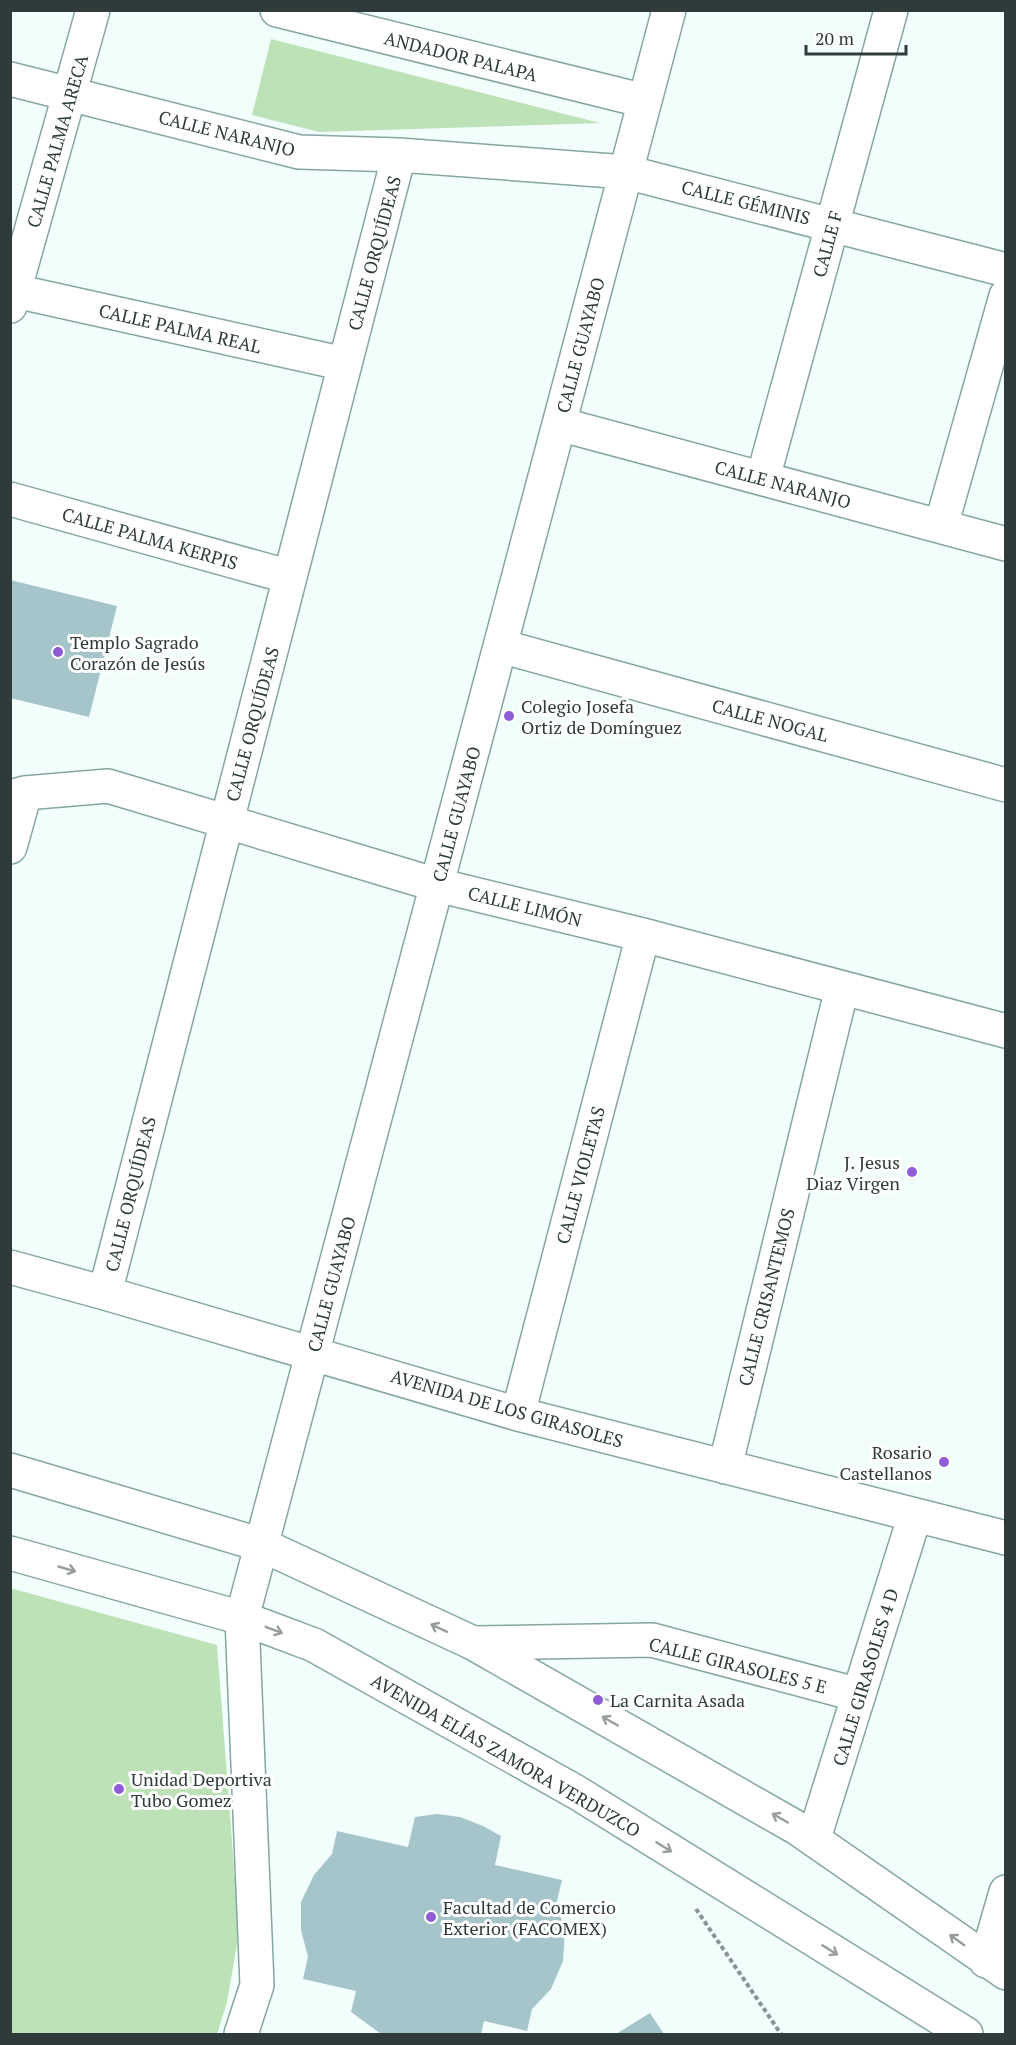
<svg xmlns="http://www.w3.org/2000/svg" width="1016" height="2045" font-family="'PT Serif',serif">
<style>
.green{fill:#bde2b7}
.building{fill:#a5c5ca}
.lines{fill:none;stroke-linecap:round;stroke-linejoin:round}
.minor-casing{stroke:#86a6a2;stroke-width:36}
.major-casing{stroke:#86a6a2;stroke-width:36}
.path{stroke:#879493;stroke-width:4;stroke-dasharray:4.5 3;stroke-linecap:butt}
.minor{stroke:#fff;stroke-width:33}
.major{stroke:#fff;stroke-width:33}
.oneway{stroke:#969d9c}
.poi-dot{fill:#8d5cd6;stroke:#fff;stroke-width:2}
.labels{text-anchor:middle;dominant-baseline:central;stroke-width:6;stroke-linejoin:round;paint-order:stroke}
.street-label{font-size:18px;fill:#2e3b3a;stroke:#fff}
.poi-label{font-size:18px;fill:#2e3b3a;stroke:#fff;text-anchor:start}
</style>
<rect width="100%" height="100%" fill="#f1fefc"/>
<path class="green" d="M271 39 600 123 319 132 252 115Z
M10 1588 217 1645 239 1933 227 2002 217 2034H11Z"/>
<path class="building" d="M10 580 117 606 89 717 10 698Z
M437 1814 460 1817 483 1826 501 1836 495 1865 562 1880 556 1905 565 1929 563 1961 551 1989 532 2009 527 2031 484 2021 481 2034H381L351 2012 356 1991 303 1979 308 1957 301 1930V1902L314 1875 332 1854 337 1831 408 1847 415 1817Z
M650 2013 664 2034H616Z"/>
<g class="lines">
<defs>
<path id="minor" d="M277 10 645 101
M10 79 299 152 399 155 626 172 1006 270
M15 291 345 364
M10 306 93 10
M559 424 1006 544
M763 478 891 10
M10 499 290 577
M941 526 1006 296
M500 646 1006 785
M10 797 25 793 108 786 437 885 643 935 1006 1031
M10 847 25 793
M10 1267 105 1293 518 1414 1006 1538
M105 1293 399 155
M518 1414 643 935
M725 1467 842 988
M473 1643 652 1640 859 1695
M814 1838 915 1515
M986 1961 1006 1892
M241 2034 257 1985 242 1618 669 10"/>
<path id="major" d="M10 1470 262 1545 473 1643 797 1828 1006 1973
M10 1553 242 1618 314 1645 576 1792 966 2034"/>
</defs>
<use href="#minor" class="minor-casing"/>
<use href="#major" class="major-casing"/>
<path class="path" d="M696 1909 781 2034"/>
<use href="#minor" class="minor"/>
<use href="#major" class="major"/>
</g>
<defs><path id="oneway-shaft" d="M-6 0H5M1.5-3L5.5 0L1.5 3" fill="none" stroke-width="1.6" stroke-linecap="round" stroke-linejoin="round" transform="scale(1.5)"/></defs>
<g class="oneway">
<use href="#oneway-shaft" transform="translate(67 1569) rotate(16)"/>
<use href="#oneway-shaft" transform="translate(439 1628) rotate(-155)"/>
<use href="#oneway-shaft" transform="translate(274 1630) rotate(21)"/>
<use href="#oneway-shaft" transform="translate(610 1721) rotate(-150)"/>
<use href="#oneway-shaft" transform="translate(780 1818) rotate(-150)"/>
<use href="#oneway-shaft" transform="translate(664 1847) rotate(32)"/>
<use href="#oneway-shaft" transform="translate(957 1940) rotate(-144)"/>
<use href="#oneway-shaft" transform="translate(830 1950) rotate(32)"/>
</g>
<g class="poi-dot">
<circle cx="58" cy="652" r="6"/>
<circle cx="509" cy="716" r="6"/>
<circle cx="912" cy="1172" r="6"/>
<circle cx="944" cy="1462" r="6"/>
<circle cx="598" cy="1700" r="6"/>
<circle cx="119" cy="1789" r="6"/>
<circle cx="431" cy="1917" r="6"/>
</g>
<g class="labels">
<g class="street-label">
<text transform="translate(461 56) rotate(14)">ANDADOR PALAPA</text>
<text transform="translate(227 133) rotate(14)">CALLE NARANJO</text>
<text transform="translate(57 141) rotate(-74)">CALLE PALMA ARECA</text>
<text transform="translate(746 202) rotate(14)">CALLE GÉMINIS</text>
<text transform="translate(827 244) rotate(-75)">CALLE F</text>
<text transform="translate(374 253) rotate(-75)">CALLE ORQUÍDEAS</text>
<text transform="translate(180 328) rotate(13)">CALLE PALMA REAL</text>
<text transform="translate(580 345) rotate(-75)">CALLE GUAYABO</text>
<text transform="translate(783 484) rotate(15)">CALLE NARANJO</text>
<text transform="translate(150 538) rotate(16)">CALLE PALMA KERPIS</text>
<text transform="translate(770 720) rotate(15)">CALLE NOGAL</text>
<text transform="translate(252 724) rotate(-75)">CALLE ORQUÍDEAS</text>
<text transform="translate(456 814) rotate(-75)">CALLE GUAYABO</text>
<text transform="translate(525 906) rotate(14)">CALLE LIMÓN</text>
<text transform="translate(580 1175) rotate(-75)">CALLE VIOLETAS</text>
<text transform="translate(130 1194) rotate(-76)">CALLE ORQUÍDEAS</text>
<text transform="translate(331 1284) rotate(-75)">CALLE GUAYABO</text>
<text transform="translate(766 1297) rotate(-76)">CALLE CRISANTEMOS</text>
<text transform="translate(507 1408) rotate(16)">AVENIDA DE LOS GIRASOLES</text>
<text transform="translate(738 1665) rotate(14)">CALLE GIRASOLES 5 E</text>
<text transform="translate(865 1677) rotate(-73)">CALLE GIRASOLES 4 D</text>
<text transform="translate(506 1755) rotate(30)">AVENIDA ELÍAS ZAMORA VERDUZCO</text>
</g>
<g class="poi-label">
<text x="70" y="642">Templo Sagrado<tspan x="70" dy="21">Corazón de Jesús</tspan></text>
<text x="521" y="706">Colegio Josefa<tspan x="521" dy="21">Ortiz de Domínguez</tspan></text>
<text x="900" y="1162" text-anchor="end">J. Jesus<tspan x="900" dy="21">Diaz Virgen</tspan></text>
<text x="932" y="1452" text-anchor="end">Rosario<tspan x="932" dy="21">Castellanos</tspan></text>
<text x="610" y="1700">La Carnita Asada</text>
<text x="131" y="1779">Unidad Deportiva<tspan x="131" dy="21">Tubo Gomez</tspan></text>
<text x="443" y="1907">Facultad de Comercio<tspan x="443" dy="21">Exterior (FACOMEX)</tspan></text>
</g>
</g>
<rect width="1016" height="2045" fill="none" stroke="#2e3b3a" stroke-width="24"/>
<path d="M806 45v9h100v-9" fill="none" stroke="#2e3b3a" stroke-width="3"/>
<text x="815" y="45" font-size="18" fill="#2e3b3a" stroke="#ffffff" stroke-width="4.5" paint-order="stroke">20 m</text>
</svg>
